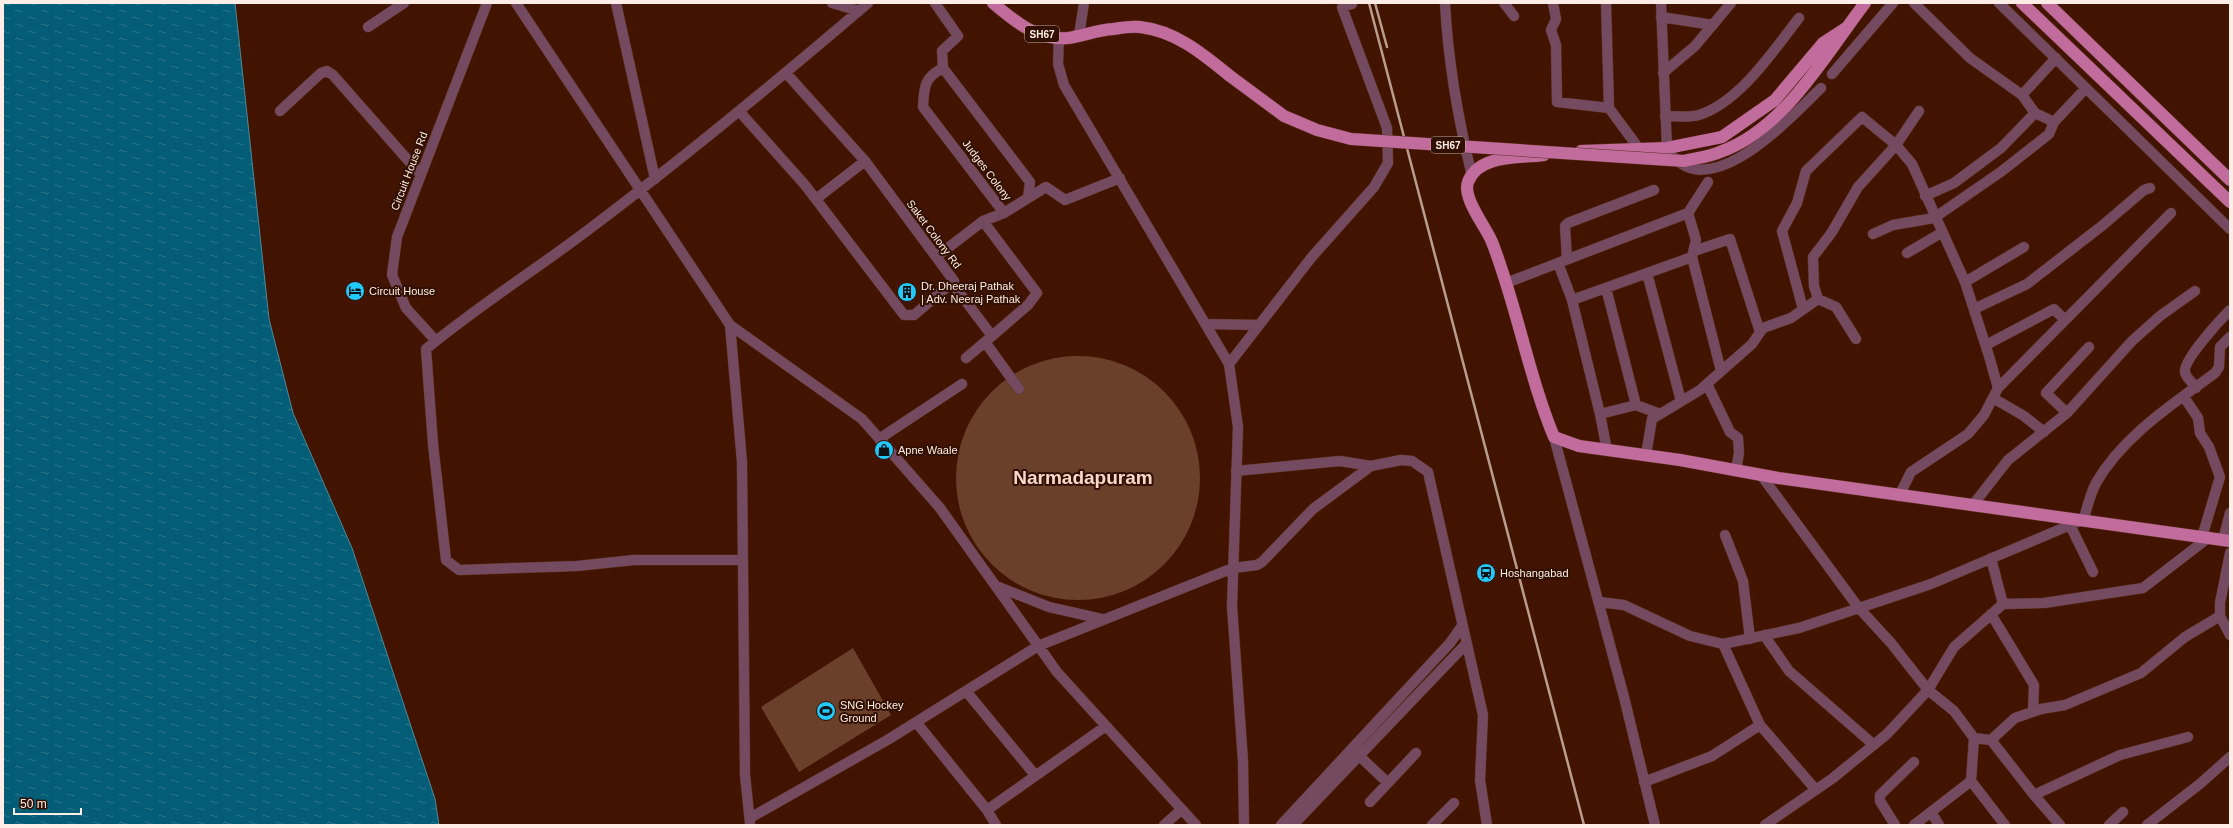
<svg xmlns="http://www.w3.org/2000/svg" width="2233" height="828" font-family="Arial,sans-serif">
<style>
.pitch{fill:#6b402b}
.water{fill:url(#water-ripples);stroke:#4f8898}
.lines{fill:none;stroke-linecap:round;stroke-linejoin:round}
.minor-casing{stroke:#5c3220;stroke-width:11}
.major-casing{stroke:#5c3220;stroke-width:13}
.minor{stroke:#744a61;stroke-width:10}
.major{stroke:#c16c9c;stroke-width:12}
.rail{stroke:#b89d91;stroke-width:2.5}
.major-bridge-casing{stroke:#5c3220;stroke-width:13;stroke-linecap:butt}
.major-bridge{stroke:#c16c9c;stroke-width:12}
.labels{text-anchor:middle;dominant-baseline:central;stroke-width:4;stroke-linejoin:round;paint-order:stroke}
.shield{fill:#311001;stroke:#c0aba1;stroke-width:1}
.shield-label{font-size:10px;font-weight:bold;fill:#fdede6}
.street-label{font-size:11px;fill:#fdede6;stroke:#311001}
.poi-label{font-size:11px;fill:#fdede6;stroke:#311001;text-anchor:start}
.town-label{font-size:19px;font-weight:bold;fill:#f7d8ca;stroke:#311001}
</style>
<defs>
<pattern id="water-ripples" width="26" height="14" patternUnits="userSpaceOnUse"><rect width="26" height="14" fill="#045d77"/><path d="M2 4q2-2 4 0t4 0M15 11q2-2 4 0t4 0" fill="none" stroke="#2a758a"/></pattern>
</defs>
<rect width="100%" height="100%" fill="#421400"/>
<path class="pitch" d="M956 478a122 122 0 1 1 244 0a122 122 0 1 1-244 0Z
M853 648 891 715 799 772 761 707Z"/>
<path class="water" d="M3 3H235L269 319 293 413 352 548 435 799 439 825H3Z"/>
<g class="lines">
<defs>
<path id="minor" d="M516 3 730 325 742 462 745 775 750 823
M616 3 655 179
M832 3 859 11
M935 3 958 36 942 51 943 68 1030 182 1028 198 1004 213 923 107C924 88 924 77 943 68
M1445 3C1448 62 1458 119 1472 176
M1504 3 1514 16
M1553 3 1556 19 1551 30 1556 45 1557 102 1609 108 1640 150
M1606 3 1609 108
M1661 3 1667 148C1705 212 1791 117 1821 88
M1914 3 1970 58 2022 95 2035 113
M1999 3 2230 229
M1661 17 1713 25
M368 27 404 3
M1079 35 1084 3
M1059 37 1058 64 1064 85 1229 364 1238 427 1232 606 1243 761 1244 825
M786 73 865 161
M1663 73 1695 46 1731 3
M1832 74 1893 3
M2022 95 2056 58
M280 111 321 73 327 71 333 75 421 175
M739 111 805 185 904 315H914L954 281 865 161 816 199
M1665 116C1676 116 1689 118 1699 115 1740 102 1773 51 1799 18
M1925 196 1954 183 2001 148 2035 113 2054 122
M1028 198 1046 187 1065 200 1120 178
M1688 213 1696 240 1692 257 1721 371
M983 221 1037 293 1028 305 992 336
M1873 234 1893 225 1934 218 2002 171 2049 134 2054 122 2086 88
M1694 251 1730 239 1760 332
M1907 253 1941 233
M936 257 983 221 1004 213
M1567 259 1565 226 1568 223 1654 190
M1558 263 1572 300 1692 257
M1647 273 1681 401
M1965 282 2024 247
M952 283 992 336 966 358
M1506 283 1688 213 1708 182
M1606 288 1636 405 1660 414
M1818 299 1836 307 1856 339
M1572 300 1600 414 1607 450
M1803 309 1782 231 1797 203 1806 171 1862 117 1896 145 1912 164 1965 282 1989 356 1998 388
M1974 309 2027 284 2103 225 2144 190 2150 188
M1207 324 1259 325
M730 325 862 419 940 508 1057 672 1196 825
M436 341 406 308 392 275 397 237 487 3
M985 342 1019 389
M1986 345 2054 309 2065 320
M1229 364 1311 258 1374 187 1388 163 1387 128 1342 7 1352 4
M1707 384 1730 432 1738 438 1739 453 1736 470
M2196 388C2193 383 2186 378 2185 372 2183 360 2221 319 2230 310
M2184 397 2198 418 2200 433 2209 447 2220 477 2202 537
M1993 398 2024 416 2044 432
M2067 413 2046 393 2089 347
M1600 414 1636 405
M1554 437 1624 697 1655 825
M879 439 962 384
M1646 455 1652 419 1700 390 1752 344 1763 328 1791 318 1818 299 1814 286 1813 257 1832 232 1858 187 1896 145 1919 111
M1236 471 1340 461 1371 466
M1761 475 1858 607 1891 643 1928 690 1954 711 1974 738 1991 740 2034 795 2060 825
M1899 496 1911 472 1968 434 1984 415 1998 388 2171 213
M1972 506 2008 460 2067 413 2132 341 2160 316 2195 291
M2083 521C2087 509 2090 494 2096 483 2123 436 2173 404 2215 373L2219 367 2220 347 2230 337
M2070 525 2093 572
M1725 535 1743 581 1750 639
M2223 540 2230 513
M2230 553 2220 603V616L2230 635
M1991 558 2003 604
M742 560H634L577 566 459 570 446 560 433 444 426 349C479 305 537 269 592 227 686 156 778 80 868 3
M996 586 1049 607 1102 619
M1599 602 1624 605 1690 636 1723 644 1799 628 1931 584 2082 520
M1991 614 2034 685 2033 712
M1764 635 1789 671 1874 745
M1723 644 1760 725 1816 790
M966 691 1035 775
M916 722 987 810 996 825
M1991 740 2015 718 2041 709 2065 705 2141 673 2185 637 2220 616
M1354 751 1388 783
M1971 781 2005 825
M1644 782 1712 756 1760 725
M2034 795 2120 755 2188 737
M1370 802 1416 753
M987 810 1106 726
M1931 812 1939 825
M750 818 889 739 1038 646 1233 568 1257 565 1262 562 1313 509 1371 466 1401 460 1412 461 1428 472 1483 715 1480 780 1487 825
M1164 825 1181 810
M1281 825 1450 643 1462 626
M1293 825 1466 644
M1432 825 1454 803
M1765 825 1833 778 1887 734 1928 690 1954 647 2003 604 2044 603 2143 588 2208 538
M1895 825 1880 801V795L1914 762
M1914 825 1971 781 1974 738
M2109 825 2123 812
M2147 825 2201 783 2230 757"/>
<path id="major" d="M993 3C1014 21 1038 41 1068 38 1083 36 1097 30 1113 29 1121 28 1131 26 1140 27 1176 31 1203 54 1230 76
M2022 3 2230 202
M2047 3 2230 180
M1581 151 1667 148 1722 137 1775 100 1823 43 1846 28
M1544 155C1521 158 1478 154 1468 182 1462 198 1486 227 1492 242 1517 306 1528 374 1554 437L1579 446 1680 460 1778 478 2230 541
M1684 161C1696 158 1709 157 1720 152 1785 129 1825 55 1865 3"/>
</defs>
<use href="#minor" class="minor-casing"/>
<use href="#major" class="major-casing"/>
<use href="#minor" class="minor"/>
<use href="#major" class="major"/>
<path class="rail" d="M1369 3 1584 825
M1375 3 1387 47"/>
<defs>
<path id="major-bridge" d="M1230 76 1284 116 1317 130 1351 139 1684 161"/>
</defs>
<use href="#major-bridge" class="major-bridge-casing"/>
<use href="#major-bridge" class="major-bridge"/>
</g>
<defs>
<symbol id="hotel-disc" viewBox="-11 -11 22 22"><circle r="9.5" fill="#21c9fd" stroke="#311001"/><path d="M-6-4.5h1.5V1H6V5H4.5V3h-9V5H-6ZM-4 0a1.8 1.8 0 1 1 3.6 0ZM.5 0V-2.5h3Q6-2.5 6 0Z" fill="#111"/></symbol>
<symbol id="building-disc" viewBox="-11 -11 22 22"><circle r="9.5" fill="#21c9fd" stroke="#311001"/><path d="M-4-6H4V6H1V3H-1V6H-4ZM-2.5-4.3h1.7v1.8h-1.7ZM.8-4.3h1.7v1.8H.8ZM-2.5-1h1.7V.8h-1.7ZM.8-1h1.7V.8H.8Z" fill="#111"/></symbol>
<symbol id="shop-disc" viewBox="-11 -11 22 22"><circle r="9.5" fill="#21c9fd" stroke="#311001"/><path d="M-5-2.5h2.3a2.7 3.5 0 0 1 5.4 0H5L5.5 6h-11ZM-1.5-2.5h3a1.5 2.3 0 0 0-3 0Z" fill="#111"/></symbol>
<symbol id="station-disc" viewBox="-11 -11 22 22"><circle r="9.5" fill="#21c9fd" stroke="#311001"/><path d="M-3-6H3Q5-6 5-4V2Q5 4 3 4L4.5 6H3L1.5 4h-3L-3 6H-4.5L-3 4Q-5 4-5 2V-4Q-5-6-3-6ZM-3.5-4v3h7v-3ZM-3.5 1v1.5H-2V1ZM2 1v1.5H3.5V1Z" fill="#111"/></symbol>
<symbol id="stadium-disc" viewBox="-11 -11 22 22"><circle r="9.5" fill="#21c9fd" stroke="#311001"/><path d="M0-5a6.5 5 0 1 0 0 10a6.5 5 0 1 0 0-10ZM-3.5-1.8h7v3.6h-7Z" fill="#111"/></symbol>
</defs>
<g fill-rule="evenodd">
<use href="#hotel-disc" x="344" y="280" width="22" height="22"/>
<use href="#building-disc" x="896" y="281" width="22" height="22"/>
<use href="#shop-disc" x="873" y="439" width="22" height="22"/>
<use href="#station-disc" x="1475" y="562" width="22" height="22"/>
<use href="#stadium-disc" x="815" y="700" width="22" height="22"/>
</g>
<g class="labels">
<g class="shield">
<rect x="1025" y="26" width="34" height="16" rx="3"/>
<rect x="1431" y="137" width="34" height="16" rx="3"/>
</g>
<g class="shield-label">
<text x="1042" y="34">SH67</text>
<text x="1448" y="145">SH67</text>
</g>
<g class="street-label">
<text transform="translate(987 170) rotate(53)">Judges Colony</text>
<text transform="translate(409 171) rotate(-69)">Circuit House Rd</text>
<text transform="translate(934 234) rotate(53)">Saket Colony Rd</text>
</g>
<g class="poi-label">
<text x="921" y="286">Dr. Dheeraj Pathak<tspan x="921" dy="13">| Adv. Neeraj Pathak</tspan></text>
<text x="369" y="291">Circuit House</text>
<text x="898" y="450">Apne Waale</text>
<text x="1500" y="573">Hoshangabad</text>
<text x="840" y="705">SNG Hockey<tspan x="840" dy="13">Ground</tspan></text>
</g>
<g class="town-label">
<text x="1083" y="477">Narmadapuram</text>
</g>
</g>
<rect width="2233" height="828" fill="none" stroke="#fdede6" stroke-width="8"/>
<path d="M14 808v6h67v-6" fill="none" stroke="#fdede6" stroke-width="2"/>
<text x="20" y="808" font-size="12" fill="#fdede6" stroke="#311001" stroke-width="3" paint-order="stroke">50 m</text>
</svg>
